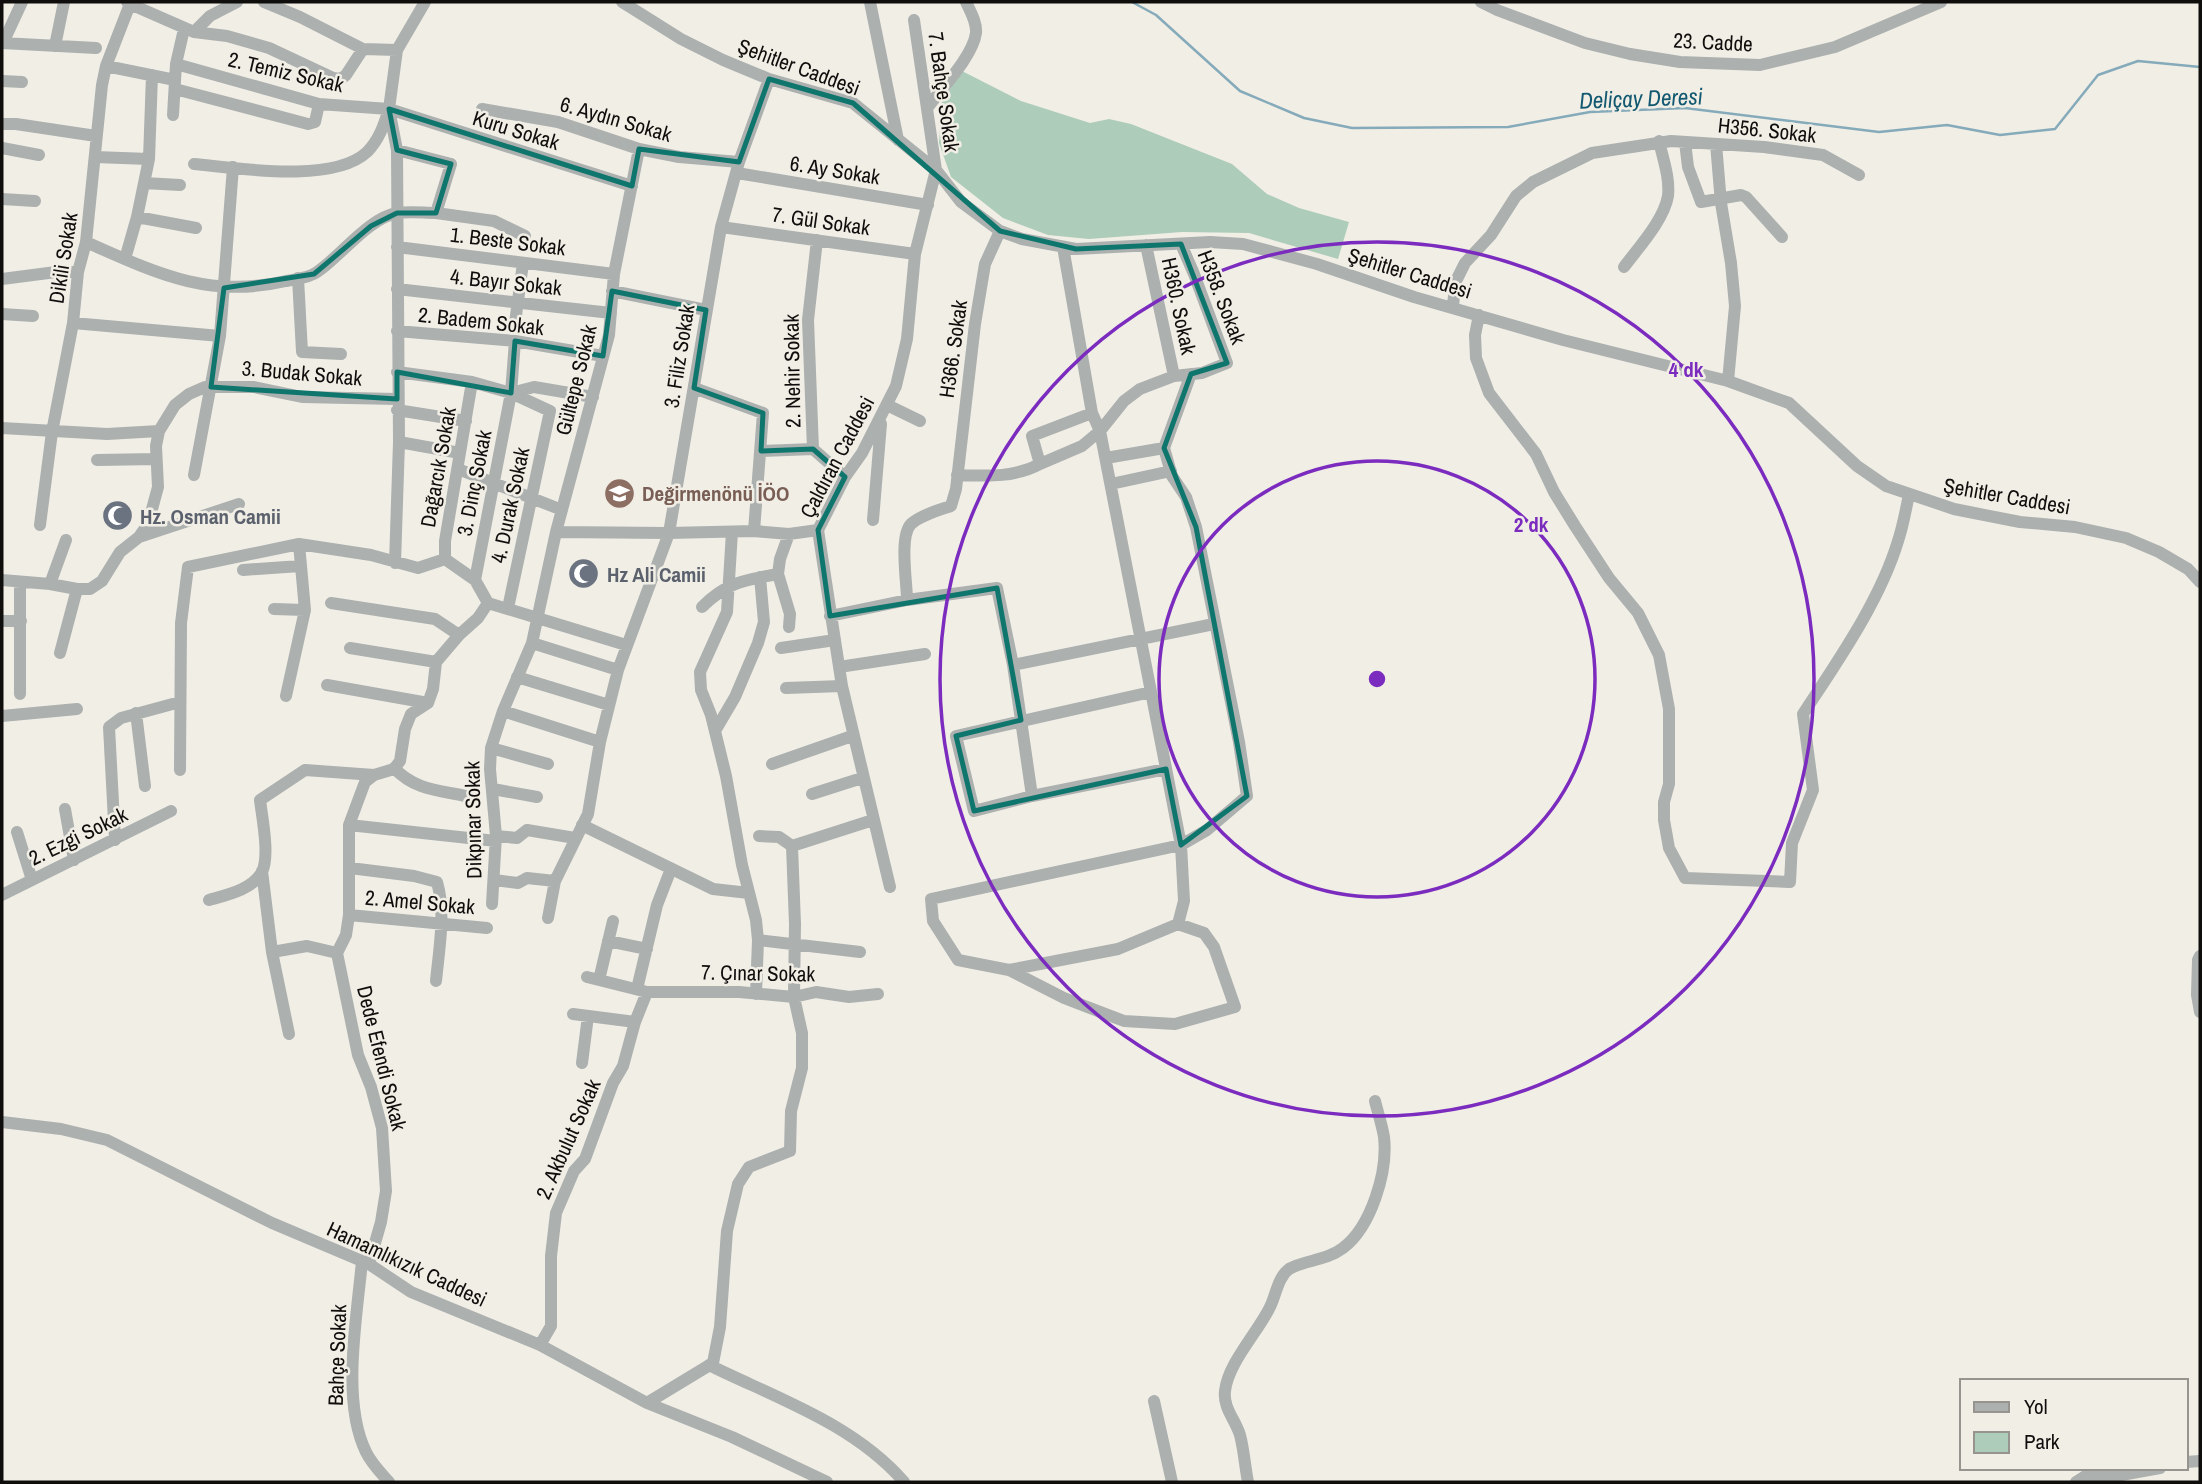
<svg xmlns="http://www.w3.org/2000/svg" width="2202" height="1484" font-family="'Archivo Narrow',sans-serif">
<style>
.green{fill:#adccb9}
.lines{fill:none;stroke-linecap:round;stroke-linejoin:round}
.stream{stroke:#85aaba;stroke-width:2.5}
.minor{stroke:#acb0af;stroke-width:12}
.marked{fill:none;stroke:#0f766e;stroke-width:5;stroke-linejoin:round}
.ring{fill:none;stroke:#7b2cbf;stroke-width:3.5}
.labels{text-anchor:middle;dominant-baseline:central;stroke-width:5;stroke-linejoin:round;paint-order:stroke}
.street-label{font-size:21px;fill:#0f0e0c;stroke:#f1eee6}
.education-label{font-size:21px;font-weight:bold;fill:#785e54;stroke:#f1eee6;text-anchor:start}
.worship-label{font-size:21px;font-weight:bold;fill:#5b616d;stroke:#f1eee6;text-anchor:start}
.water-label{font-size:23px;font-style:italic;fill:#115870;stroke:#f1eee6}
.centre{fill:#7b2cbf;stroke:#f1eee6;stroke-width:3.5}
.ring-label{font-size:21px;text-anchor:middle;font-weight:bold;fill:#7b2cbf;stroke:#f1eee6;stroke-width:5;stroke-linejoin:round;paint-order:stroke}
</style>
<rect width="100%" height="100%" fill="#f1eee6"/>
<path class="green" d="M962 71 1021 101 1090 123 1109 119 1131 124 1232 164 1267 194 1299 208 1349 222 1338 259 1249 233 1182 232 1089 239 1048 235 1003 218 951 177 939 143 942 101Z"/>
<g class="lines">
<path class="stream" d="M1132 2 1156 15 1240 91 1304 118 1352 128 1508 127 1590 112 1685 108 1879 132 1947 125 2000 135 2055 129 2098 75 2138 61 2200 67"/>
<path class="minor" d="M264 2 300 17 363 49 397 50
M622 2 681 39 723 60 769 79 853 103 936 170 961 202 1000 231 1022 239 1076 249 1210 242 1243 244 1317 264 1414 297 1563 340 1728 381 1789 403 1857 466 1886 486 1954 509 2020 522 2075 527 2126 538 2159 552 2188 569 2200 582
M870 2 898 140
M1481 2 1497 10 1585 43 1630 54 1680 62 1760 65 1835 47 1941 2
M130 4 194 32 227 36 269 48 333 78 341 79 346 75 363 49
M194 32 210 16 237 2
M2 43 96 48
M3 43 22 2
M55 46 64 2
M176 64 319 104 389 109 632 186
M106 66 175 80
M2 81 22 82
M175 89 308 124 315 122 319 104
M928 107C942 88 973 56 976 33 977 22 970 11 966 2
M482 109 558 122 639 149 679 157 739 162
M173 115 176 64 184 29
M2 124H16L96 136
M1685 142 1688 167 1701 202 1741 195 1746 197 1782 237
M1716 144 1721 203 1731 263 1735 306 1728 381
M2 148 39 155
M95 157 149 159
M194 164C237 168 333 184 367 152 379 140 384 125 389 109
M737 173 928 205
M144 183 180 185
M2 199 35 201
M436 213 494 221 525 236
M137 217 196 228
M721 227 915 254
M86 242C156 273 208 299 286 281 296 279 309 278 317 272 341 256 369 217 398 213 410 211 424 213 436 213L451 164 397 150
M1146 245 1174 376
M397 247 614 274
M125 259 137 217 149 159 152 75
M1624 267C1638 248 1664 220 1668 196 1670 178 1663 159 1659 141
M298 278 302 352 341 354
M2 279 56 272H78
M397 289 611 313
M612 291 706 310
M1453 307 1455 283 1465 263 1491 235 1516 196 1533 182 1592 153 1671 141 1764 147 1823 155 1859 175
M2 314 33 316
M1479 315 1475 335 1476 358 1489 393 1536 454 1554 492 1575 526 1609 578 1638 613 1659 655 1669 709V784L1664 802V820L1669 848 1685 878 1790 882 1792 843 1813 790 1803 714C1837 662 1880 601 1898 541 1903 526 1906 510 1909 494
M73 323 220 336
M515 323 523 263
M397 331 515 341 603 356
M397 372 472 382 511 393 550 411 508 608
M694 388 763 413 754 531 789 534 818 530
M511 393 534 387 593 397
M887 405 920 421
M397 410 466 421
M1092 413 1100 431 1181 845 1184 901 1178 924 1118 949 1009 970 958 960 933 921 931 899 1181 845 1207 830 1247 796 1239 742 1196 527 1186 497 1172 476 1164 448 1191 374
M2 428 107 434 159 431
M399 442 460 453
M813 449 845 477
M761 451 813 449 808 320 817 240
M1106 458 1164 448
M97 460 156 459
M1040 464 1082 446 1100 431 1124 401 1140 389 1174 376 1202 373 1227 363 1194 274 1181 244
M458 469 562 510
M194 475 220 336 233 167
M957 475C986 476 1014 478 1040 464L1032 436 1092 413 1063 247
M1111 484 1171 471
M873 520 881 424
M40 525 52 432 73 323 78 272 86 242 102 85 106 66 130 4 127 2
M556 532 669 533 721 227 739 162 769 79
M732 532 727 612 700 672 701 690 711 715 726 776 742 865 756 920 758 940 756 994
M139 537 239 504
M445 559V541L472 382
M395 563 399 442 397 150 389 109 397 50 425 2
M243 570 300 566
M778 574 790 614 789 627
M2 580 50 584 77 589H90L102 581 120 552 139 537 148 524 158 487 156 446 159 431 175 405 189 394 205 387H254L302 397 397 399
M475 580 511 393 515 341
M50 584 66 540
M907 600C907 583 899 536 911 524 921 515 939 510 951 506L956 489 975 324 985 264 1000 231
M331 603 435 619 459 635
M488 603 626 645
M702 607C727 582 745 580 778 574L780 559 789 534
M274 609 305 610
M830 616 907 600 997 588 1013 665 1214 624
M2 621H21
M532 643 618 670
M350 648 436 662
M781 648 835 640
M60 653 77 589
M1013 665 1032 796 1166 769
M839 667 925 654
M517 677 609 705
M327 685 428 703
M786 688 842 686
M20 694V582
M286 696 305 610 299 544
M503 711 600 742
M136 713 145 786
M2 716 77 709
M715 731 735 697 758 643 764 622 760 577
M491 748 548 764
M772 764 852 736
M394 768C415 790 437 790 466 796
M180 770 181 623 188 567 299 544 371 555 418 568 445 559
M493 789 537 797
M812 794 862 778
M1032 796 974 811 956 736 1151 692
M65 809 74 860
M349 825 496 841
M582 825 713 889 749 893
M17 832 32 880
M496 836 517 838 527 830 575 838
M759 836 779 837 792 846
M115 840 109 727 121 718 180 702
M792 846 873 820
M350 868 414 876 437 882C446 913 439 949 436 981
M262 871 272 952 289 1034
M494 880 518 883 527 878 555 881
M890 887 842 686 818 530 845 477 862 453 896 386 907 339 915 254 936 170 914 20
M2 895 171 811
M209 900C226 895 252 890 262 872 270 856 262 817 260 800L305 770 374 775
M492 904 496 836 490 769 491 748 503 711 532 643 556 532 609 335 614 274 639 149
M349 915 487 928
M548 918 555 881 588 814 600 742 618 670 669 533 754 531
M758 940 860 952
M608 941 647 949
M272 952 307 946 337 953
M2200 956 2198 960 2197 995 2200 1012
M1009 970 1064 998 1124 1021 1175 1024 1235 1007 1214 947 1204 933 1178 924
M587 977 647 992H739L794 997 816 992 849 997 878 994
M599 980 613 921
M637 989 657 905 671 869
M573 1014 635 1022
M582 1063 588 1016
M2 1122 61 1129 107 1140 272 1223 369 1264 411 1292 540 1345 647 1403 732 1437 827 1482
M362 1261C357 1317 341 1401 366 1452 371 1463 381 1473 389 1482
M369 1264 381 1222 386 1191 382 1128 371 1087 358 1055 337 953 346 935 349 915V825L365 782 374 775 394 769 400 761 405 729 411 714 428 703 433 689 436 662 459 635 478 618 488 603 475 580 445 559
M540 1345 551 1326V1256L556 1213 574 1171 585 1159 613 1083 623 1066 635 1022 647 992
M709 1365C776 1398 854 1424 904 1482
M1154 1401 1172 1482
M647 1403 713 1363 720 1327 727 1231 738 1184 749 1167 790 1151 791 1111 802 1068V1033L794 997 795 924 792 846
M2186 1462 2200 1461
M1248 1482C1245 1467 1244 1450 1240 1435 1235 1419 1223 1408 1225 1391 1228 1363 1258 1332 1270 1307 1276 1295 1278 1277 1289 1269 1304 1260 1326 1261 1343 1248 1371 1227 1388 1172 1384 1137 1382 1125 1378 1113 1375 1101
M2076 1482 2087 1475 2110 1477 2160 1468"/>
</g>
<path class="marked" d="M769 79 853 103 1000 231 1076 249 1181 244 1227 363 1191 374 1164 448 1196 527 1247 796 1181 845 1166 769 974 811 956 736 1021 720 997 588 830 616 818 530 845 477 813 449 761 451 763 413 694 388 706 310 612 291 603 356 515 341 511 393 397 372V399L211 387 224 288 314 274 371 226 397 213H436L451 164 397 150 389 109 632 186 639 149 739 162Z"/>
<g class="ring">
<circle cx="1377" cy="679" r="218"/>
<circle cx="1377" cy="679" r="437"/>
</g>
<defs>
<symbol id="school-disc" viewBox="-11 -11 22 22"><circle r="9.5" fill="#8d6e63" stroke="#f1eee6"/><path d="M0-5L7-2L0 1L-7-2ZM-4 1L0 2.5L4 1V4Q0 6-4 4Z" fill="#fff"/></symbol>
<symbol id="mosque-disc" viewBox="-11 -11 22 22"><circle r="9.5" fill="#6b7280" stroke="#f1eee6"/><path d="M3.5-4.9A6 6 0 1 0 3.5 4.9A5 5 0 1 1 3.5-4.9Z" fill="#fff"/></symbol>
</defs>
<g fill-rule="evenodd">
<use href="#school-disc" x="602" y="476" width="35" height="35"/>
<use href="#mosque-disc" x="100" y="498" width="35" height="35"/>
<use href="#mosque-disc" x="566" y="556" width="35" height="35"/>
</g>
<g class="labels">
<g class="street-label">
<text transform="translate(1713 42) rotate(3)">23. Cadde</text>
<text transform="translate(799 67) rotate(20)">Şehitler Caddesi</text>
<text transform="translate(286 72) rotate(13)">2. Temiz Sokak</text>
<text transform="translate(944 92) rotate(82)">7. Bahçe Sokak</text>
<text transform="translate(616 119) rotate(16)">6. Aydın Sokak</text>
<text transform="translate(516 130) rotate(17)">Kuru Sokak</text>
<text transform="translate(1767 130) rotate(6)">H356. Sokak</text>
<text transform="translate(835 170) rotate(9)">6. Ay Sokak</text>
<text transform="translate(821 221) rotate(8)">7. Gül Sokak</text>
<text transform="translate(508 241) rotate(7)">1. Beste Sokak</text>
<text transform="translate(63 258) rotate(-81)">Dikili Sokak</text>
<text transform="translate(1410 273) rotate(17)">Şehitler Caddesi</text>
<text transform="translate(506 282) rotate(6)">4. Bayır Sokak</text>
<text transform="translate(1222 297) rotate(69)">H358. Sokak</text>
<text transform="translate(1179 306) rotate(78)">H360. Sokak</text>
<text transform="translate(481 321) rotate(6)">2. Badem Sokak</text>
<text transform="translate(953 349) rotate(-82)">H366. Sokak</text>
<text transform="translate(679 356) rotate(-81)">3. Filiz Sokak</text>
<text transform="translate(792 371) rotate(-91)">2. Nehir Sokak</text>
<text transform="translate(302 373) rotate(5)">3. Budak Sokak</text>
<text transform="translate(576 380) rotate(-76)">Gültepe Sokak</text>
<text transform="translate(837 457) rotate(-62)">Çaldıran Caddesi</text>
<text transform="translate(438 467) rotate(-80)">Dağarcık Sokak</text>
<text transform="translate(474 483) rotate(-79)">3. Dinç Sokak</text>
<text transform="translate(2007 496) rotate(10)">Şehitler Caddesi</text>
<text transform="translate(510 505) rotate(-78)">4. Durak Sokak</text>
<text transform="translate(473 820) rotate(-91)">Dikpınar Sokak</text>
<text transform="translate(78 836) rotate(-26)">2. Ezgi Sokak</text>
<text transform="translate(420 902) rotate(5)">2. Amel Sokak</text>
<text transform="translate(758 973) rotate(1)">7. Çınar Sokak</text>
<text transform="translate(382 1058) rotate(76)">Dede Efendi Sokak</text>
<text transform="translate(568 1139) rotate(-66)">2. Akbulut Sokak</text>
<text transform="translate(407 1264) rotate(25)">Hamamlıkızık Caddesi</text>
<text transform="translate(337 1355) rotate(-88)">Bahçe Sokak</text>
</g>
<g class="education-label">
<text x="642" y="493">Değirmenönü İÖO</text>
</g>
<g class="worship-label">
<text x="140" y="516">Hz. Osman Camii</text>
<text x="607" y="574">Hz Ali Camii</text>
</g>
<g class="water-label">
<text transform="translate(1641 98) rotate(-2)">Deliçay Deresi</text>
</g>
</g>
<circle cx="1377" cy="679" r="10" class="centre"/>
<g class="ring-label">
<text x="1686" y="377">4 dk</text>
<text x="1531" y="532">2 dk</text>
</g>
<rect width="2202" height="1484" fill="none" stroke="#0f0e0c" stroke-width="7"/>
<rect x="1960" y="1379" width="228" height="91" fill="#f1eee6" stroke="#97948f" stroke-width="2"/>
<rect x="1974" y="1402" width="35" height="10" fill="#acb0af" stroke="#97948f" stroke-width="2"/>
<text x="2024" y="1414" font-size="21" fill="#0f0e0c">Yol</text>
<rect x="1974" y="1432" width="35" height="21" fill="#adccb9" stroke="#97948f" stroke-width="2"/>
<text x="2024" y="1449" font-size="21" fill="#0f0e0c">Park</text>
</svg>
